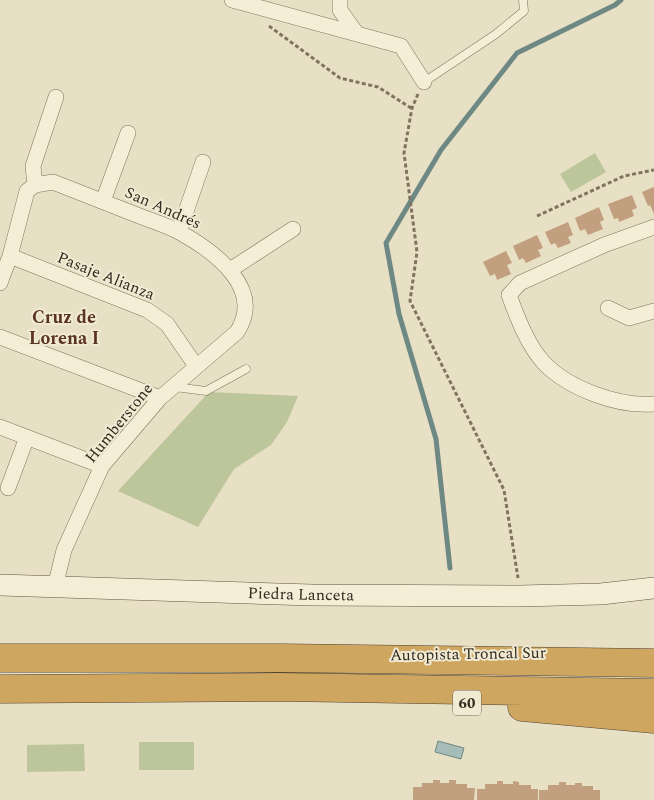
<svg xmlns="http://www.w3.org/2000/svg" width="654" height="800" font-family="Spectral,serif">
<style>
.green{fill:#bdc59a}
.water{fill:#a6bcb7;stroke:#6e8984}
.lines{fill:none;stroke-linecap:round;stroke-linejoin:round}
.stream{stroke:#6e8984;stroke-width:5}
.building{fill:#c2a07f}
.lane-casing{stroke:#81735d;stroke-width:9}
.street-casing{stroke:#81735d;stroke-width:16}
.secondary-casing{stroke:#635440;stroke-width:22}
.highway-casing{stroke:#4f4131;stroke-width:29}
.path{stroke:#81735d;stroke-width:3;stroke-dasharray:4 2.5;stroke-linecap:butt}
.lane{stroke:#f4eed7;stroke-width:8}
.street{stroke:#f4eed7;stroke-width:15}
.secondary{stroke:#f4eed7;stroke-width:21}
.highway{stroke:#cea65f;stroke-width:28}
.labels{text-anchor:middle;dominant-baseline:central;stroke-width:4;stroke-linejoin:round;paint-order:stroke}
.shield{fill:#f1ead3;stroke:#6c6455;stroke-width:1}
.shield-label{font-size:15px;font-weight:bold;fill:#332a1f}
.street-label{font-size:16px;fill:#332a1f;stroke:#f1ead3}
.neighbourhood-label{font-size:18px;font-weight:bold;fill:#5a3324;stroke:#f1ead3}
</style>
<rect width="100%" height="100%" fill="#e8e0c5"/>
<path class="green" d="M595 153 606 172 571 192 560 174Z
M209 392 298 396 287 422 271 445 234 469 198 527 118 491Z
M139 742H194V770H139Z
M84 744 85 771 27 772V745Z"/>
<path class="water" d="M438 741 464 748 461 759 435 752Z"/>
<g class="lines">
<path class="stream" d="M450 568 436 439 399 314 386 243 441 150 517 53 615 5 621 0"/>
</g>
<path class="building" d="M654 187V214L650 205 648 206 642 192Z
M632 195 637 208 632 210 634 216 619 222 618 218 614 219 608 204Z
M599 207 604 220 600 222 603 229 588 235 585 229 580 231 575 218Z
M568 222 573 235 568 237 571 243 558 248 555 243 551 245 545 232Z
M537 235 543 248 538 250 541 256 526 263 523 258 519 260 513 246Z
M506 251 512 263 507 265 511 274 497 280 495 274 490 276 483 262Z
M433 780H440V783H449V780H456V784H467V788H475L474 800H413V787H422V783H433Z
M497 781H503V784H513V781L519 782V785H531V789H538V800H477V789H485V784H497Z
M559 782H566V785H575V783H582V786H593V790H600V800H539V790H548V785H559Z"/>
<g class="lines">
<defs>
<path id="lane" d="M424 82 496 34 524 11 523 0
M175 387 206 391 246 369"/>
<path id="street" d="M232 0 401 46 424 82
M340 0V10L357 34
M35 185 53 182C83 194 112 205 142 217 155 222 169 226 181 233 215 252 265 289 237 332L160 398 102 466 64 550 55 587
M35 185 33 166 56 97
M103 201 128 133
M654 227 604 245 520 283 509 295C517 317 528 346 544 363 569 389 619 407 654 404
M179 232 203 162
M10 256 147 310 167 324 196 366
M230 270 293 229
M0 283 10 256 27 191 35 185
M608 308 629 318 654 311
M0 337 160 398
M0 427 102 466
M8 488 27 437"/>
<g id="secondary">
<path id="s1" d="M0 585 312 595 520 596 601 594 654 588"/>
</g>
<path id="highway" d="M0 658H281L654 663
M0 689 279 687 654 693
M522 707 654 719"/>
</defs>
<use href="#lane" class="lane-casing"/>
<use href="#street" class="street-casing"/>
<use href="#secondary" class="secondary-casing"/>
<use href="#highway" class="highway-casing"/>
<path class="path" d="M269 26 340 78 378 87 411 108
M418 94 412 108 404 153 417 252 410 301 504 490 518 578
M537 216 624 176 654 170"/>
<use href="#lane" class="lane"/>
<use href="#street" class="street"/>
<use href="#secondary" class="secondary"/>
<use href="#highway" class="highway"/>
</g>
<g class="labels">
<rect class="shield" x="453" y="690.5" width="28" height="25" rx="4"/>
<g class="shield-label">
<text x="467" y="703">60</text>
</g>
<g class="street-label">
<text transform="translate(163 208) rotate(24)">San Andrés</text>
<text transform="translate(106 276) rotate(22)">Pasaje Alianza</text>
<text transform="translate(119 423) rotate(-51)">Humberstone</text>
<text stroke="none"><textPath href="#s1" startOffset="301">Piedra Lanceta</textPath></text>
<text transform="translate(468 654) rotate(-1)">Autopista Troncal Sur</text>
</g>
<g class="neighbourhood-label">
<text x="64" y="317">Cruz de<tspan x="64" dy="21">Lorena I</tspan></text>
</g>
</g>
</svg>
